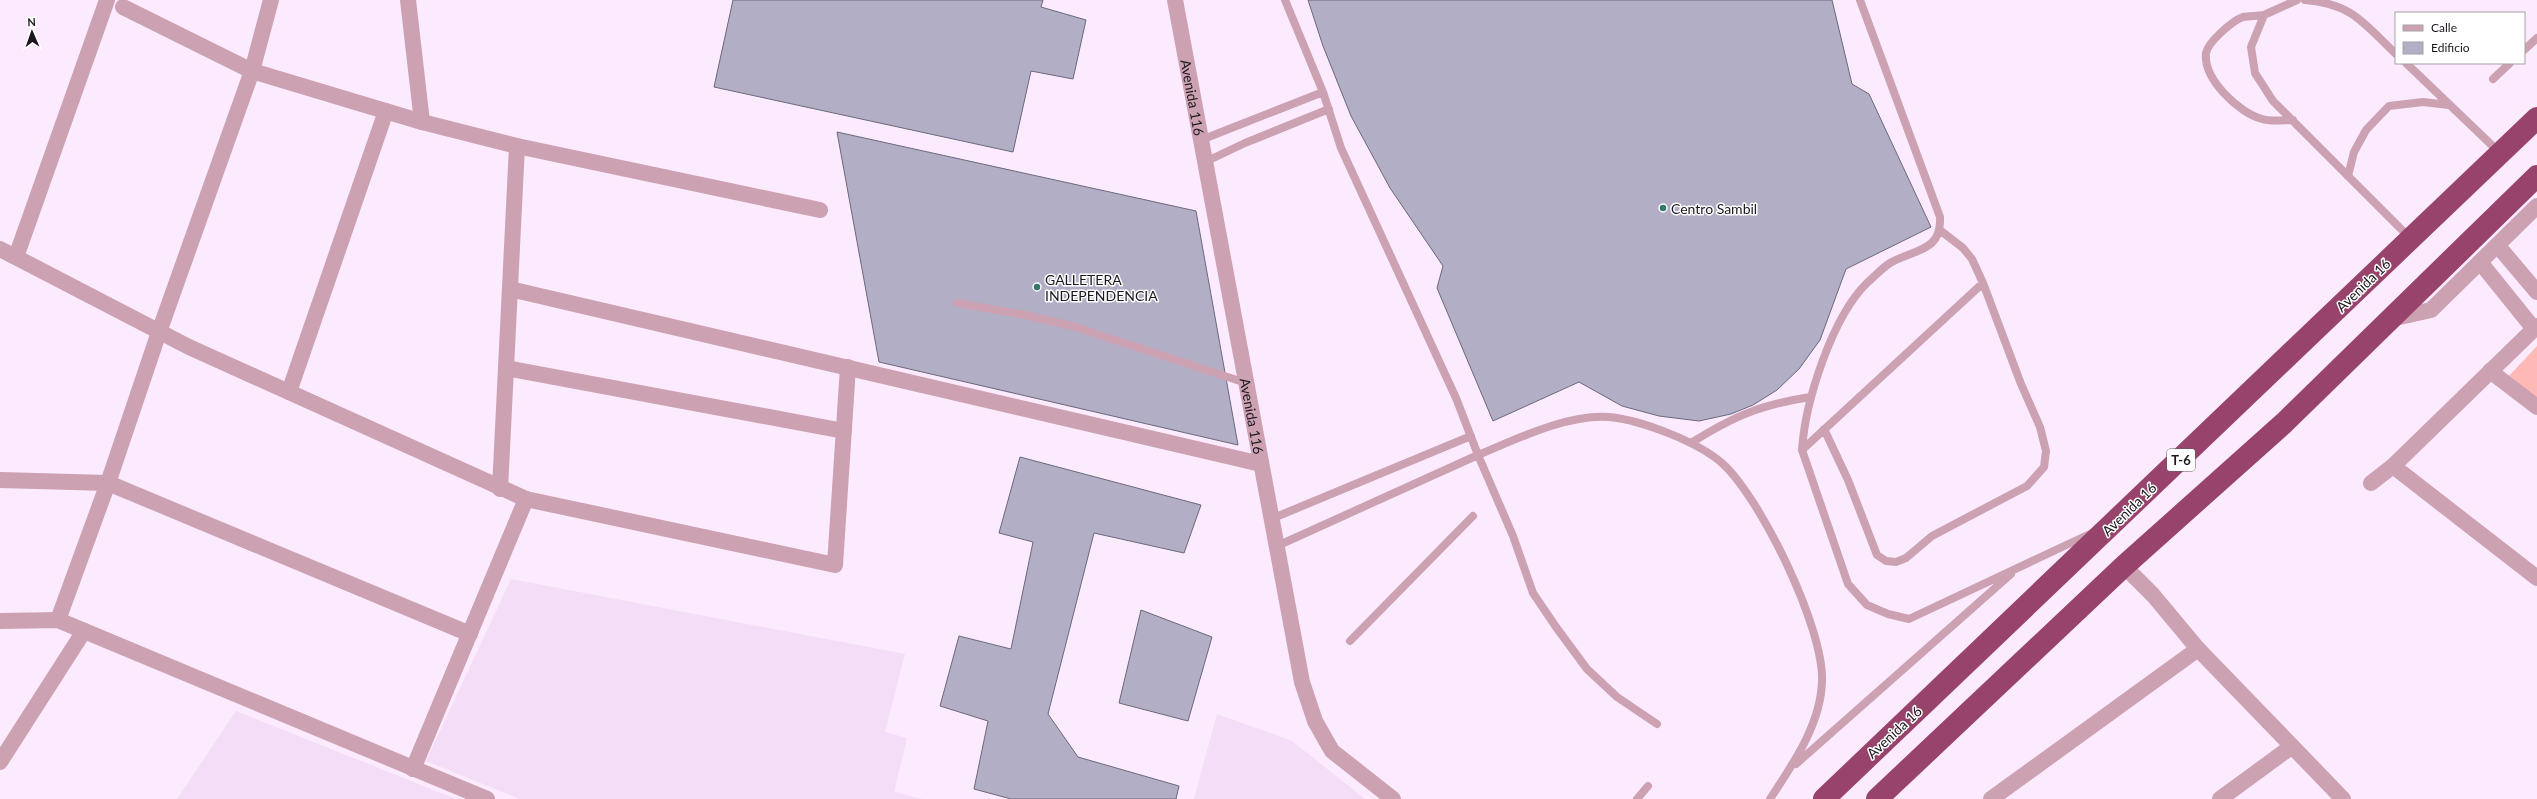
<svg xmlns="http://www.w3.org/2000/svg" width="2537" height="799" font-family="Lato,sans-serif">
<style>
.built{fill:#f4ddf7}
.green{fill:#feb9b6}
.building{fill:#b2aec5;stroke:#6b687d}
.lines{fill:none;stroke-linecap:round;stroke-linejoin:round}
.lane{stroke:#cca1b2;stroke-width:8}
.street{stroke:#cca1b2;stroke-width:16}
.highway{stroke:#97436c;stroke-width:22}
.poi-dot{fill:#357869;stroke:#fff;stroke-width:1.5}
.labels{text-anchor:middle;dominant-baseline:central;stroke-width:3;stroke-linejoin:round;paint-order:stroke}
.shield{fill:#fff;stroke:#605c61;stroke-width:1}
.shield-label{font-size:13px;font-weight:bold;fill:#1c161d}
.street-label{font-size:14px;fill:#1c161d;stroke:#fff}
.poi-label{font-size:14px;fill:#1c161d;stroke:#fff;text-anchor:start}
</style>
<rect width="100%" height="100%" fill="#fceafe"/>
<path class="built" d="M511 579 905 654 885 732 907 738 894 792 922 799H520L426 761Z
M236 711 456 799H177Z
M1217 714 1292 741 1365 799H1194Z"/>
<path class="green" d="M2537 346V398L2509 376Z"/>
<path class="building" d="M733 0H1043L1041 7 1086 20 1073 79 1031 71 1013 152 714 87Z
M1308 0H1832L1852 84 1869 94 1931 227 1846 269 1820 340 1799 369 1777 390 1753 405 1731 414 1699 421 1659 416 1622 406 1579 382 1493 421 1437 288 1443 266 1390 188 1351 116 1323 46Z
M837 132 1196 211 1238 445 879 362Z
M1020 457 1201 505 1184 553 1094 533 1048 714 1078 757 1179 786 1176 799H1011L974 789 988 721 940 706 959 636 1011 649 1033 542 999 533Z
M1141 610 1212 637 1188 721 1119 703Z"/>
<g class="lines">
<path class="lane" d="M1285 0 1323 92 1341 148 1456 398 1478 455C1517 439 1567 414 1609 417 1641 420 1699 442 1723 464 1761 499 1824 628 1822 681 1821 724 1793 764 1770 799
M1860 0 1940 217C1942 252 1914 249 1890 263 1882 268 1874 277 1867 283 1832 317 1805 402 1802 450L1848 584 1867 605 1888 614 1909 619 2092 533
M2297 0 2264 15 2251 47 2255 73 2273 101 2411 239
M2305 0C2353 4 2363 23 2396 54
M2264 15C2257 16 2249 16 2243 17 2232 21 2208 42 2206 53 2203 79 2239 113 2262 119 2271 122 2283 120 2293 120
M2524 50 2537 38
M2406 63 2500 153
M2493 79 2510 63
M1201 140 1323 92
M1205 162 1245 143 1329 109
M2348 176 2354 152 2366 130 2389 106 2423 102 2449 105
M957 303 1025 315 1072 326 1246 383
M1824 429 1848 480 1877 555 1886 561 1896 562 1906 558 1932 536 2027 486 2044 467 2046 451 2040 427 2021 384 1983 283 1972 259 1963 248 1941 231
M1691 443C1734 416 1760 405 1810 397
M1802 450 1983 283
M1271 519 1471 436
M1277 546 1478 455 1513 536 1533 593 1556 627 1587 669 1617 697 1657 724
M1350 641 1473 516
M1796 764 2011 574
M1637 799 1648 786"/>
<g class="street">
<path d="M408 0 422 122"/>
<path id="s1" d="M1175 0 1302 682 1315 721 1332 751 1393 799"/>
<path d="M123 7 252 71 422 122 517 146 820 210"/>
<path d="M2498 246 2537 292"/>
<path d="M0 249 189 347 526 499 835 565 848 367"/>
<path d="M16 257 107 0"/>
<path d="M2480 262 2534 329"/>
<path d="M510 289 1261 464"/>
<path d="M2391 319 2431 310 2537 206"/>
<path d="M506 368 844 431"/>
<path d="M2490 371 2537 407"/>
<path d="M289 392 386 111"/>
<path d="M2393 466 2537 578"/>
<path d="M0 480 108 483 470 634"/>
<path d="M2371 483 2393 466 2537 326"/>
<path d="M500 489 517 146"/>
<path d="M2124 566 2153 595 2198 649 2343 799"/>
<path d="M58 620 108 483 159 332 252 71 271 0"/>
<path d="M0 621 58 620 487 799"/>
<path d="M0 762 84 631"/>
<path d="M413 769 526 499"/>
<path d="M1991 799 2198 649"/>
<path d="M2220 799 2291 747"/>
</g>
<path class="highway" d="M1824 799 2537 118
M1877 799 2124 566 2284 423 2537 176"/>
</g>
<g class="poi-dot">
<circle cx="1663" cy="208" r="4"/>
<circle cx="1037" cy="287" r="4"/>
</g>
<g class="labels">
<rect class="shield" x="2167" y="449" width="28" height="22" rx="3"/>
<g class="shield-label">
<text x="2181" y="460">T-6</text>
</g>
<g class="street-label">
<text stroke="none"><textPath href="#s1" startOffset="99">Avenida 116</textPath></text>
<text transform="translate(2363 285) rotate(-44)">Avenida 16</text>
<text stroke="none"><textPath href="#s1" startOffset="423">Avenida 116</textPath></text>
<text transform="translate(2129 509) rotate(-44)">Avenida 16</text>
<text transform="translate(1894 732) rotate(-43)">Avenida 16</text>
</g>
<g class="poi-label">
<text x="1671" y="208">Centro Sambil</text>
<text x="1045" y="279">GALLETERA<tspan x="1045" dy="16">INDEPENDENCIA</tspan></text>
</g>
</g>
<rect x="2395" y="12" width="130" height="52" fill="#ffffff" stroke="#a4a2a5"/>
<rect x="2403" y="25" width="20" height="6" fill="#cca1b2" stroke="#a4a2a5"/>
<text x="2431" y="32" font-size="12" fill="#1c161d">Calle</text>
<rect x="2403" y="42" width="20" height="12" fill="#b2aec5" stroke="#a4a2a5"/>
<text x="2431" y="52" font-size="12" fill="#1c161d">Edificio</text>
<g transform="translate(32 32) rotate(358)" stroke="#ffffff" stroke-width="3" paint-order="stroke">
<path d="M0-3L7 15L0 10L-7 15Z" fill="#1c161d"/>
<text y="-6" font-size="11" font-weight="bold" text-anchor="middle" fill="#1c161d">N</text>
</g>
</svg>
